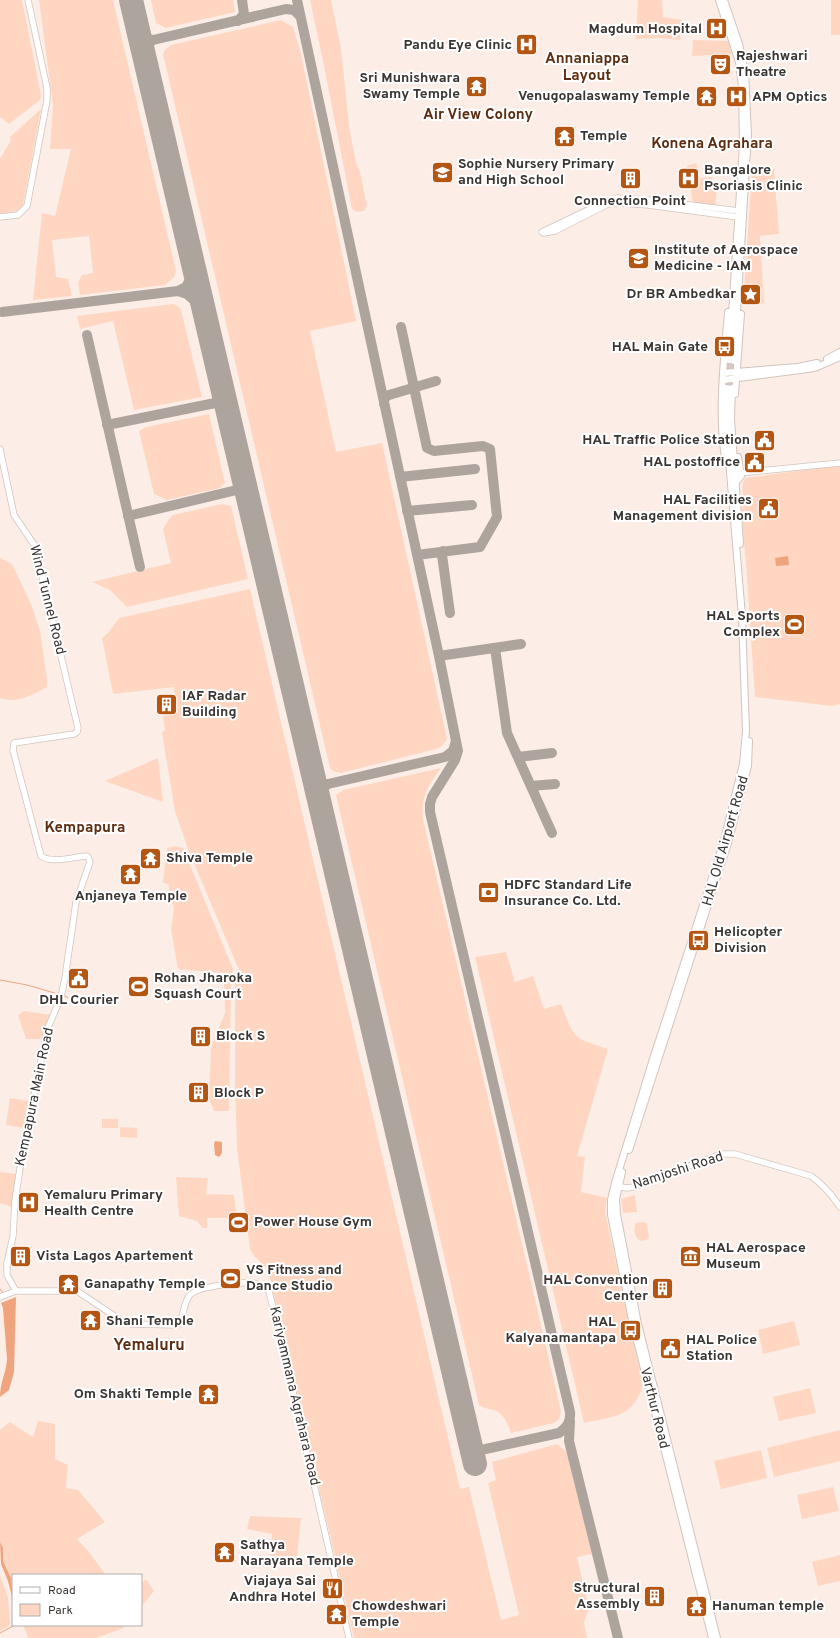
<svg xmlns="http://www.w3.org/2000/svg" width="840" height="1638" font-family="Overpass,sans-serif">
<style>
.green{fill:#fed6c2}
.water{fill:#efa47d}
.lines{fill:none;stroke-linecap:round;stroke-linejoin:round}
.stream{stroke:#efa47d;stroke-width:1}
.taxiway{stroke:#aea49e;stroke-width:10}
.runway{stroke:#aea49e;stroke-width:24}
.primary-tunnel{stroke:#d5c9c3;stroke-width:6;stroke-dasharray:6 3;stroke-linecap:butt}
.secondary-casing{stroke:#d2c4bd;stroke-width:7}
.primary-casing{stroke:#d2c4bd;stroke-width:8}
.secondary{stroke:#fff;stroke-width:5.5}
.primary{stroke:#fff;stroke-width:6}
.labels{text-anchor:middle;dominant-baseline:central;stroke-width:4;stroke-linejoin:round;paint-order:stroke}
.poi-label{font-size:14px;font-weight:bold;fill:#3b3532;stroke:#fff;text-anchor:start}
.street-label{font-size:14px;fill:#3b3532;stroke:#fff}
.neighbourhood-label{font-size:15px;font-weight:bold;fill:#5d2e11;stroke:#fff}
.quarter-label{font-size:16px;font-weight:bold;fill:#5d2e11;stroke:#fff}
</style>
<rect width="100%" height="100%" fill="#fceee7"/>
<path class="green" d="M0 0H22L41 95 40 100 9 124 0 117Z
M39 0H113L176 271 174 277 165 285 80 295 78 283 82 275 93 273 89 236 52 240 56 277 68 279 72 296 33 300 42 213 55 216 71 149H50L53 105Z
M151 0H233L235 12 166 28 156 23Z
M310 0H331L341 48 349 126 356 163 360 172 367 205 364 211 357 212 352 209 324 66Z
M638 0H662L663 17 682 20 680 40 660 38 636 39Z
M831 0H840V35H831Z
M281 20 293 27 301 54 356 321 310 331 336 452 382 443 447 739 442 746 436 749 341 773 333 771 330 768 163 54 165 50 171 45Z
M693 40 728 41 732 54 692 56Z
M41 109 23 205 17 211 0 214V159L11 140 10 137Z
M696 163 700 178 712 177V187H717L715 208 693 204 687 166Z
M774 169 779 234 760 236 764 303 752 305 744 291 752 170Z
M173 304 178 306 181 310 202 397 134 410 113 321 80 329 77 316Z
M209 414 225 483 220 488 167 500 154 494 139 431 146 427Z
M840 465V704L832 706 755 697 746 563 741 512C746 501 739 488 745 478Z
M222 504 231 506 248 579 127 607 110 590 92 582 171 563 163 529 169 519 173 515Z
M0 558 12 564 31 604 40 631 47 679V687C32 695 17 704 0 698Z
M250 589 460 1489 469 1487 501 1620 519 1615 488 1483 496 1480 492 1462 557 1444 568 1453 592 1554 577 1557 589 1609 584 1622 587 1638H354L268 1270 254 1256 250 1249 237 1148 235 1084V978L239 970 188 849 175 811 162 733 165 730 163 716 178 713 174 687 113 694 102 638 109 632 119 618Z
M158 758 163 802 105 781Z
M441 768C428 786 421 795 423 819L561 1411 559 1419 554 1423 511 1433C508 1424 504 1414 494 1410 489 1409 483 1408 479 1405L336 795 343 790Z
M176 846 183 848 233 969 231 976 229 1111H214L209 1099 211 1047 225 1013 224 973 178 969 171 929 174 909 168 884 163 883 167 848Z
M506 952 515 982 533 976 544 1009 561 1004C575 1040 572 1037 608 1049L577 1156 585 1157 581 1192 607 1198 605 1212 643 1385C633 1418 614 1416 584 1423L475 957Z
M24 1011 51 1015 41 1039H26L18 1015Z
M10 1098 29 1101 24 1128 6 1125Z
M102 1119H118V1128H102Z
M120 1127 137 1128V1138L120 1137Z
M0 1172 17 1174 12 1207 0 1203Z
M176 1177 208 1178 206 1194 234 1195 237 1218H207V1228H203L197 1221 179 1216Z
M635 1195 637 1212 623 1213 621 1199Z
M644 1222 647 1224 649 1238C638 1247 631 1232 636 1223Z
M794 1321 800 1345 763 1354 758 1330Z
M810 1388 816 1413 779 1421 773 1397Z
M38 1421 55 1424V1459L68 1465 66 1488 78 1490 105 1522 77 1539 88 1551 106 1575H13V1593L11 1578 3 1561V1548L0 1542V1430L10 1422 33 1437Z
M840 1430V1461L774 1477 767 1448Z
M761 1450 767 1478 721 1489 714 1461Z
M833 1487 839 1511 802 1519 797 1495Z
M250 1516 301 1518 296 1564 270 1559 272 1534 247 1529Z
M840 1555V1581L818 1586 812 1562Z
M0 1575 8 1598 10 1625 0 1631Z
M146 1579 154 1591 141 1607V1584Z
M23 1625H122L124 1628 96 1638H28Z"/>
<path class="water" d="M788 556 789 565 776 566 775 558Z
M215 1141 222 1142V1153L219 1157 215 1155 214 1144Z
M16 1297 14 1372 9 1390 0 1397C0 1382 6 1374 7 1359L3 1308 1 1303Z
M0 1542 3 1548V1561L11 1578 13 1601 8 1581 1 1564Z"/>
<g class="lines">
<path class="stream" d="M0 980 27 985 58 994
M65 996 68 998
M0 1289 3 1293
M0 1633 15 1625"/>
<path class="taxiway" d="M297 0 439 656 458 751 455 760 432 797 430 804V812L570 1412C571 1422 567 1427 559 1433L472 1452
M238 21 244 14 242 0
M139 33 147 39 153 40
M143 53 147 45 153 40 286 9 294 10 300 16
M178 291 187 294 203 308
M2 312 178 291 186 287 194 272
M401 327 427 448 434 451 483 446 490 449 497 517 480 547 417 555
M87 335 140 567
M384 404V398L389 395 436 381
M107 425 225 401
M400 477 475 469
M407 511 472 505
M128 516 245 488
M443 551 442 555 450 613
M495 648 507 733 552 833
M439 656 521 644
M518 757 552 753
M313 778 321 784H328
M531 786 555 784
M317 795 322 788 328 784 445 757 453 751 456 741
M570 1421 569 1441 618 1638"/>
<path class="runway" d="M131 0 475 1464"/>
<path class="primary-tunnel" d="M727 388 729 360
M732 388 734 361"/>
<defs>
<path id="secondary" d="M0 217 18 215 27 206 47 100V88L28 0
M542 232 607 201 617 198 649 200 739 211
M544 233 555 231 608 204 618 203 648 205 738 217
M0 449 14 515 35 546 78 728 77 732 74 734 14 743 13 750 41 856C52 864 73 857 86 856L88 857 90 862 76 902 65 978 61 997 47 1030 20 1168 15 1201 13 1236 7 1263V1275L16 1291
M740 473 840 463
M616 1186 627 1188 634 1187 721 1154H735L811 1176C824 1185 832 1195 840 1207
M0 1297 16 1291H77L122 1321 131 1324 173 1325H178C184 1317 183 1305 189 1296 196 1286 241 1282 253 1283 258 1284 263 1285 268 1288L282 1343 349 1638"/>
<path id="primary" d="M719 0 739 62 742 87 743 146 729 360
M724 0 739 44 745 71 748 135 734 361
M827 359 840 352
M723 373 798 367 817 363
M723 380 808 369 817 367 840 357
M732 388 731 419 740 544
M735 394 741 314
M726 464C717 414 724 362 728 312
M736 482 741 476 738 457
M629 1150 728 843 748 766 749 741
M622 1172 616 1199 617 1214 638 1324 717 1638
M712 1638 633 1325 611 1215V1200L615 1183 654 1056 723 844 743 764 746 731 744 676 742 616 727 436V388"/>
</defs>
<use href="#secondary" class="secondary-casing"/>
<use href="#primary" class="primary-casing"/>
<use href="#secondary" class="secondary"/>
<use href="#primary" class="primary"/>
</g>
<defs>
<symbol id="hospital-square" viewBox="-11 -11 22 22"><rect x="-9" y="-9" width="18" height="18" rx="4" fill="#b55512" stroke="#fff"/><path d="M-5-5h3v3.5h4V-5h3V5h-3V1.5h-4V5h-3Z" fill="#fff"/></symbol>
<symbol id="theatre-square" viewBox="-11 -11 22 22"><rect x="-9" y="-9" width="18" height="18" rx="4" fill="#b55512" stroke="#fff"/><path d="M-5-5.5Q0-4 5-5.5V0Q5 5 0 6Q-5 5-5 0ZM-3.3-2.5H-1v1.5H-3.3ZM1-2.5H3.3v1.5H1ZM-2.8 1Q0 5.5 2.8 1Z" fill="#fff"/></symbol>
<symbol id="temple-square" viewBox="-11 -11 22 22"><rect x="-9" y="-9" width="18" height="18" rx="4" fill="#b55512" stroke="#fff"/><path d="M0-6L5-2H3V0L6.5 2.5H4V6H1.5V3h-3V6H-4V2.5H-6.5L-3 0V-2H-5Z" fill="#fff"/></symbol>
<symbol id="school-square" viewBox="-11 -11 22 22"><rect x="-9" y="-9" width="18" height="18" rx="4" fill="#b55512" stroke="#fff"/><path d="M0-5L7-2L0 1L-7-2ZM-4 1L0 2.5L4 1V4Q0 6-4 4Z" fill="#fff"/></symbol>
<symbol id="building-square" viewBox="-11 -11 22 22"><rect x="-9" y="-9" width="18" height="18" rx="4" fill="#b55512" stroke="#fff"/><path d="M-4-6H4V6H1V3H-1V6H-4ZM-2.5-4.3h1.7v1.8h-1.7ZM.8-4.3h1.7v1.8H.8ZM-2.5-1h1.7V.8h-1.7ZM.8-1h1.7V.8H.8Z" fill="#fff"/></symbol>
<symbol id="university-square" viewBox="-11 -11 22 22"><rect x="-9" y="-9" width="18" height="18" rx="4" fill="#b55512" stroke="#fff"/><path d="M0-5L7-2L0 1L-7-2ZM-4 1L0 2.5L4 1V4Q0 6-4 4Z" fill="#fff"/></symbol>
<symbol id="sight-square" viewBox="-11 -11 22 22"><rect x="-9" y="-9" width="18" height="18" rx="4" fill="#b55512" stroke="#fff"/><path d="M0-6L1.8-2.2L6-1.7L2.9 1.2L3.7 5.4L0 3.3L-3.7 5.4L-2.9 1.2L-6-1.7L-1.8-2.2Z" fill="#fff"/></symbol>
<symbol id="bus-square" viewBox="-11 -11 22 22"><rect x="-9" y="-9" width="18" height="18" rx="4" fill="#b55512" stroke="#fff"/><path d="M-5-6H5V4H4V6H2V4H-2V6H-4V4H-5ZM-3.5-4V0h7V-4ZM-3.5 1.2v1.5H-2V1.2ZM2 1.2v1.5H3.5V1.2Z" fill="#fff"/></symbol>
<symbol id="civic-square" viewBox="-11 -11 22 22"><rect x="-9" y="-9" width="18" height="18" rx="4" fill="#b55512" stroke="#fff"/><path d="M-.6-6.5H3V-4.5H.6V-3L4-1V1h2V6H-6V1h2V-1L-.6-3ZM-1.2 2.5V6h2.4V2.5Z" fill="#fff"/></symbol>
<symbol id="stadium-square" viewBox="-11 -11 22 22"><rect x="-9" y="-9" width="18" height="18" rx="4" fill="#b55512" stroke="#fff"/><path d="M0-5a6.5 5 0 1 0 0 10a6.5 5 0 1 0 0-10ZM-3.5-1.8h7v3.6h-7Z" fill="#fff"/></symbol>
<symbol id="bank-square" viewBox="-11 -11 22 22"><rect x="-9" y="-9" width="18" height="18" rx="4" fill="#b55512" stroke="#fff"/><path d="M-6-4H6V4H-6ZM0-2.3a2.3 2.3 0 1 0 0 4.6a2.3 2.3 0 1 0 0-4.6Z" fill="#fff"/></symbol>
<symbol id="museum-square" viewBox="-11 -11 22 22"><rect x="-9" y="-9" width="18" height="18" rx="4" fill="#b55512" stroke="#fff"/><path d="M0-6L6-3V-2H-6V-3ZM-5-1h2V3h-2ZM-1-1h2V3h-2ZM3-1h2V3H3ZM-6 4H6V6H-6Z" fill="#fff"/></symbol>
<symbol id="restaurant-square" viewBox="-11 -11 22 22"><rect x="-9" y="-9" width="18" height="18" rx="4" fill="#b55512" stroke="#fff"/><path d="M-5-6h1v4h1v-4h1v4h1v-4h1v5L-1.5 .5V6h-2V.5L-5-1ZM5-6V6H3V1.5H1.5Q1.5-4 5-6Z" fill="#fff"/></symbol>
</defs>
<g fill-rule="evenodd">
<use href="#hospital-square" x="704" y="16" width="25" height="25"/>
<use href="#hospital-square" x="514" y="32" width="25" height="25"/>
<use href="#theatre-square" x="708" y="52" width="25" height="25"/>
<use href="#temple-square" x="464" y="74" width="25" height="25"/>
<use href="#temple-square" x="694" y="84" width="25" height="25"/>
<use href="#hospital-square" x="724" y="84" width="25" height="25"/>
<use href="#temple-square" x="552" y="124" width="25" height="25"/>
<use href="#school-square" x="430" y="160" width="25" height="25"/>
<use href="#hospital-square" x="676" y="166" width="25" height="25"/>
<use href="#building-square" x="618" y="166" width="25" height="25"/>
<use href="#university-square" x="626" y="246" width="25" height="25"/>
<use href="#sight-square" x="738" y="282" width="25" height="25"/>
<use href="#bus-square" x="712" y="334" width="25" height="25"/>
<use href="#civic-square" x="752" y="428" width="25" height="25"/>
<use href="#civic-square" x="742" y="450" width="25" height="25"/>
<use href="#civic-square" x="756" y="496" width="25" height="25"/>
<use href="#stadium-square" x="782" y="612" width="25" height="25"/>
<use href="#building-square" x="154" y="692" width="25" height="25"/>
<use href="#temple-square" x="138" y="846" width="25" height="25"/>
<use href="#temple-square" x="118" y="862" width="25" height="25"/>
<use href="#bank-square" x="476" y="880" width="25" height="25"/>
<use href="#bus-square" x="686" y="928" width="25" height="25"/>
<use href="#civic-square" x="66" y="966" width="25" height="25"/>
<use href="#stadium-square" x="126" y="974" width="25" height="25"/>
<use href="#building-square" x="188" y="1024" width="25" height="25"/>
<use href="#building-square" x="186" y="1080" width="25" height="25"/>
<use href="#hospital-square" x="16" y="1190" width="25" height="25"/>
<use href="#stadium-square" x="226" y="1210" width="25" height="25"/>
<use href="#building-square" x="8" y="1244" width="25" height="25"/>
<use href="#museum-square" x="678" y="1244" width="25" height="25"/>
<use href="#stadium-square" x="218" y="1266" width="25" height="25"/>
<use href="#temple-square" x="56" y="1272" width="25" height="25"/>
<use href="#building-square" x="650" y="1276" width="25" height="25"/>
<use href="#temple-square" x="78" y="1308" width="25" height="25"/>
<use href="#bus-square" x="618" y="1318" width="25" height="25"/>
<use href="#civic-square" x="658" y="1336" width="25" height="25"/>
<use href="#temple-square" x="196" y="1382" width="25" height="25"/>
<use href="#temple-square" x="212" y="1540" width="25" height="25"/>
<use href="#restaurant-square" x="320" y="1576" width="25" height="25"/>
<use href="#building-square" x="642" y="1584" width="25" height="25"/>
<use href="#temple-square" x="684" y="1594" width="25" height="25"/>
<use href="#temple-square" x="324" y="1602" width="25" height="25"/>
</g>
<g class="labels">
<g class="poi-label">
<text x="702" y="29" text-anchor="end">Magdum Hospital</text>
<text x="512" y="45" text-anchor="end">Pandu Eye Clinic</text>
<text x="736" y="56">Rajeshwari<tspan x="736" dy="16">Theatre</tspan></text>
<text x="460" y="78" text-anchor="end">Sri Munishwara<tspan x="460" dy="16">Swamy Temple</tspan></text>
<text x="690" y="96" text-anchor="end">Venugopalaswamy Temple</text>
<text x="752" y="97">APM Optics</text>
<text x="580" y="136">Temple</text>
<text x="458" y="164">Sophie Nursery Primary<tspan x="458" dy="16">and High School</tspan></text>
<text x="704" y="170">Bangalore<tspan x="704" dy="16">Psoriasis Clinic</tspan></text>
<text x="630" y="201" text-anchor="middle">Connection Point</text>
<text x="654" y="250">Institute of Aerospace<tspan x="654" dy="16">Medicine - IAM</tspan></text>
<text x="736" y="294" text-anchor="end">Dr BR Ambedkar</text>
<text x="708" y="347" text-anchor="end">HAL Main Gate</text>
<text x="750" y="440" text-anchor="end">HAL Traffic Police Station</text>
<text x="740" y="462" text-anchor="end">HAL postoffice</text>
<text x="752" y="500" text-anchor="end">HAL Facilities<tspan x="752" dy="16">Management division</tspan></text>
<text x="780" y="616" text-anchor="end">HAL Sports<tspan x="780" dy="16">Complex</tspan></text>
<text x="182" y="696">IAF Radar<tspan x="182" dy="16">Building</tspan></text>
<text x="166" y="858">Shiva Temple</text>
<text x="504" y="885">HDFC Standard Life<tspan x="504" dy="16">Insurance Co. Ltd.</tspan></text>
<text x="131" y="896" text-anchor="middle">Anjaneya Temple</text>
<text x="714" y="932">Helicopter<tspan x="714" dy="16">Division</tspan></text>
<text x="154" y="978">Rohan Jharoka<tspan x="154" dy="16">Squash Court</tspan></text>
<text x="79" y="1000" text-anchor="middle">DHL Courier</text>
<text x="216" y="1036">Block S</text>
<text x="214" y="1093">Block P</text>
<text x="44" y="1195">Yemaluru Primary<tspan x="44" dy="16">Health Centre</tspan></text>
<text x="254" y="1222">Power House Gym</text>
<text x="706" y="1248">HAL Aerospace<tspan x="706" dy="16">Museum</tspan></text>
<text x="36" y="1256">Vista Lagos Apartement</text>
<text x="246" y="1270">VS Fitness and<tspan x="246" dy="16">Dance Studio</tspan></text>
<text x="648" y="1280" text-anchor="end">HAL Convention<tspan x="648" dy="16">Center</tspan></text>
<text x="84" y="1284">Ganapathy Temple</text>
<text x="106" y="1321">Shani Temple</text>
<text x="616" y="1322" text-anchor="end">HAL<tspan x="616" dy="16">Kalyanamantapa</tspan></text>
<text x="686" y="1340">HAL Police<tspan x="686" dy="16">Station</tspan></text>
<text x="192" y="1394" text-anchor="end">Om Shakti Temple</text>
<text x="240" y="1545">Sathya<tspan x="240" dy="16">Narayana Temple</tspan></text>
<text x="316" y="1581" text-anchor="end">Viajaya Sai<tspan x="316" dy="16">Andhra Hotel</tspan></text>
<text x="640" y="1588" text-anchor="end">Structural<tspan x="640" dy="16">Assembly</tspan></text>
<text x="352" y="1606">Chowdeshwari<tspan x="352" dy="16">Temple</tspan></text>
<text x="712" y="1606">Hanuman temple</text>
</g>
<g class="street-label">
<text transform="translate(47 600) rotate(76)">Wind Tunnel Road</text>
<text transform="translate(726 841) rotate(-74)">HAL Old Airport Road</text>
<text transform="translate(35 1097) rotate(-78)">Kempapura Main Road</text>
<text transform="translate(678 1171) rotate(-18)">Namjoshi Road</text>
<text transform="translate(294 1396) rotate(77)">Kariyammana Agrahara Road</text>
<text transform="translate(654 1408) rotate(76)">Varthur Road</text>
</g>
<g class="neighbourhood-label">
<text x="587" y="59">Annaniappa<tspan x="587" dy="17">Layout</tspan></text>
<text x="478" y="115">Air View Colony</text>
<text x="712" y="144">Konena Agrahara</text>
<text x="85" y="828">Kempapura</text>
</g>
<g class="quarter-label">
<text x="149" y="1346">Yemaluru</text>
</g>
</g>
<rect x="12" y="1574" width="130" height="52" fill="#ffffff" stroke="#b1aead"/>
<rect x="20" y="1587" width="20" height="6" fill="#ffffff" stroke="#b1aead"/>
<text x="48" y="1594" font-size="12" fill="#3b3532">Road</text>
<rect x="20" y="1604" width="20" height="12" fill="#fed6c2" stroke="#b1aead"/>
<text x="48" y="1614" font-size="12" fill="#3b3532">Park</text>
</svg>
